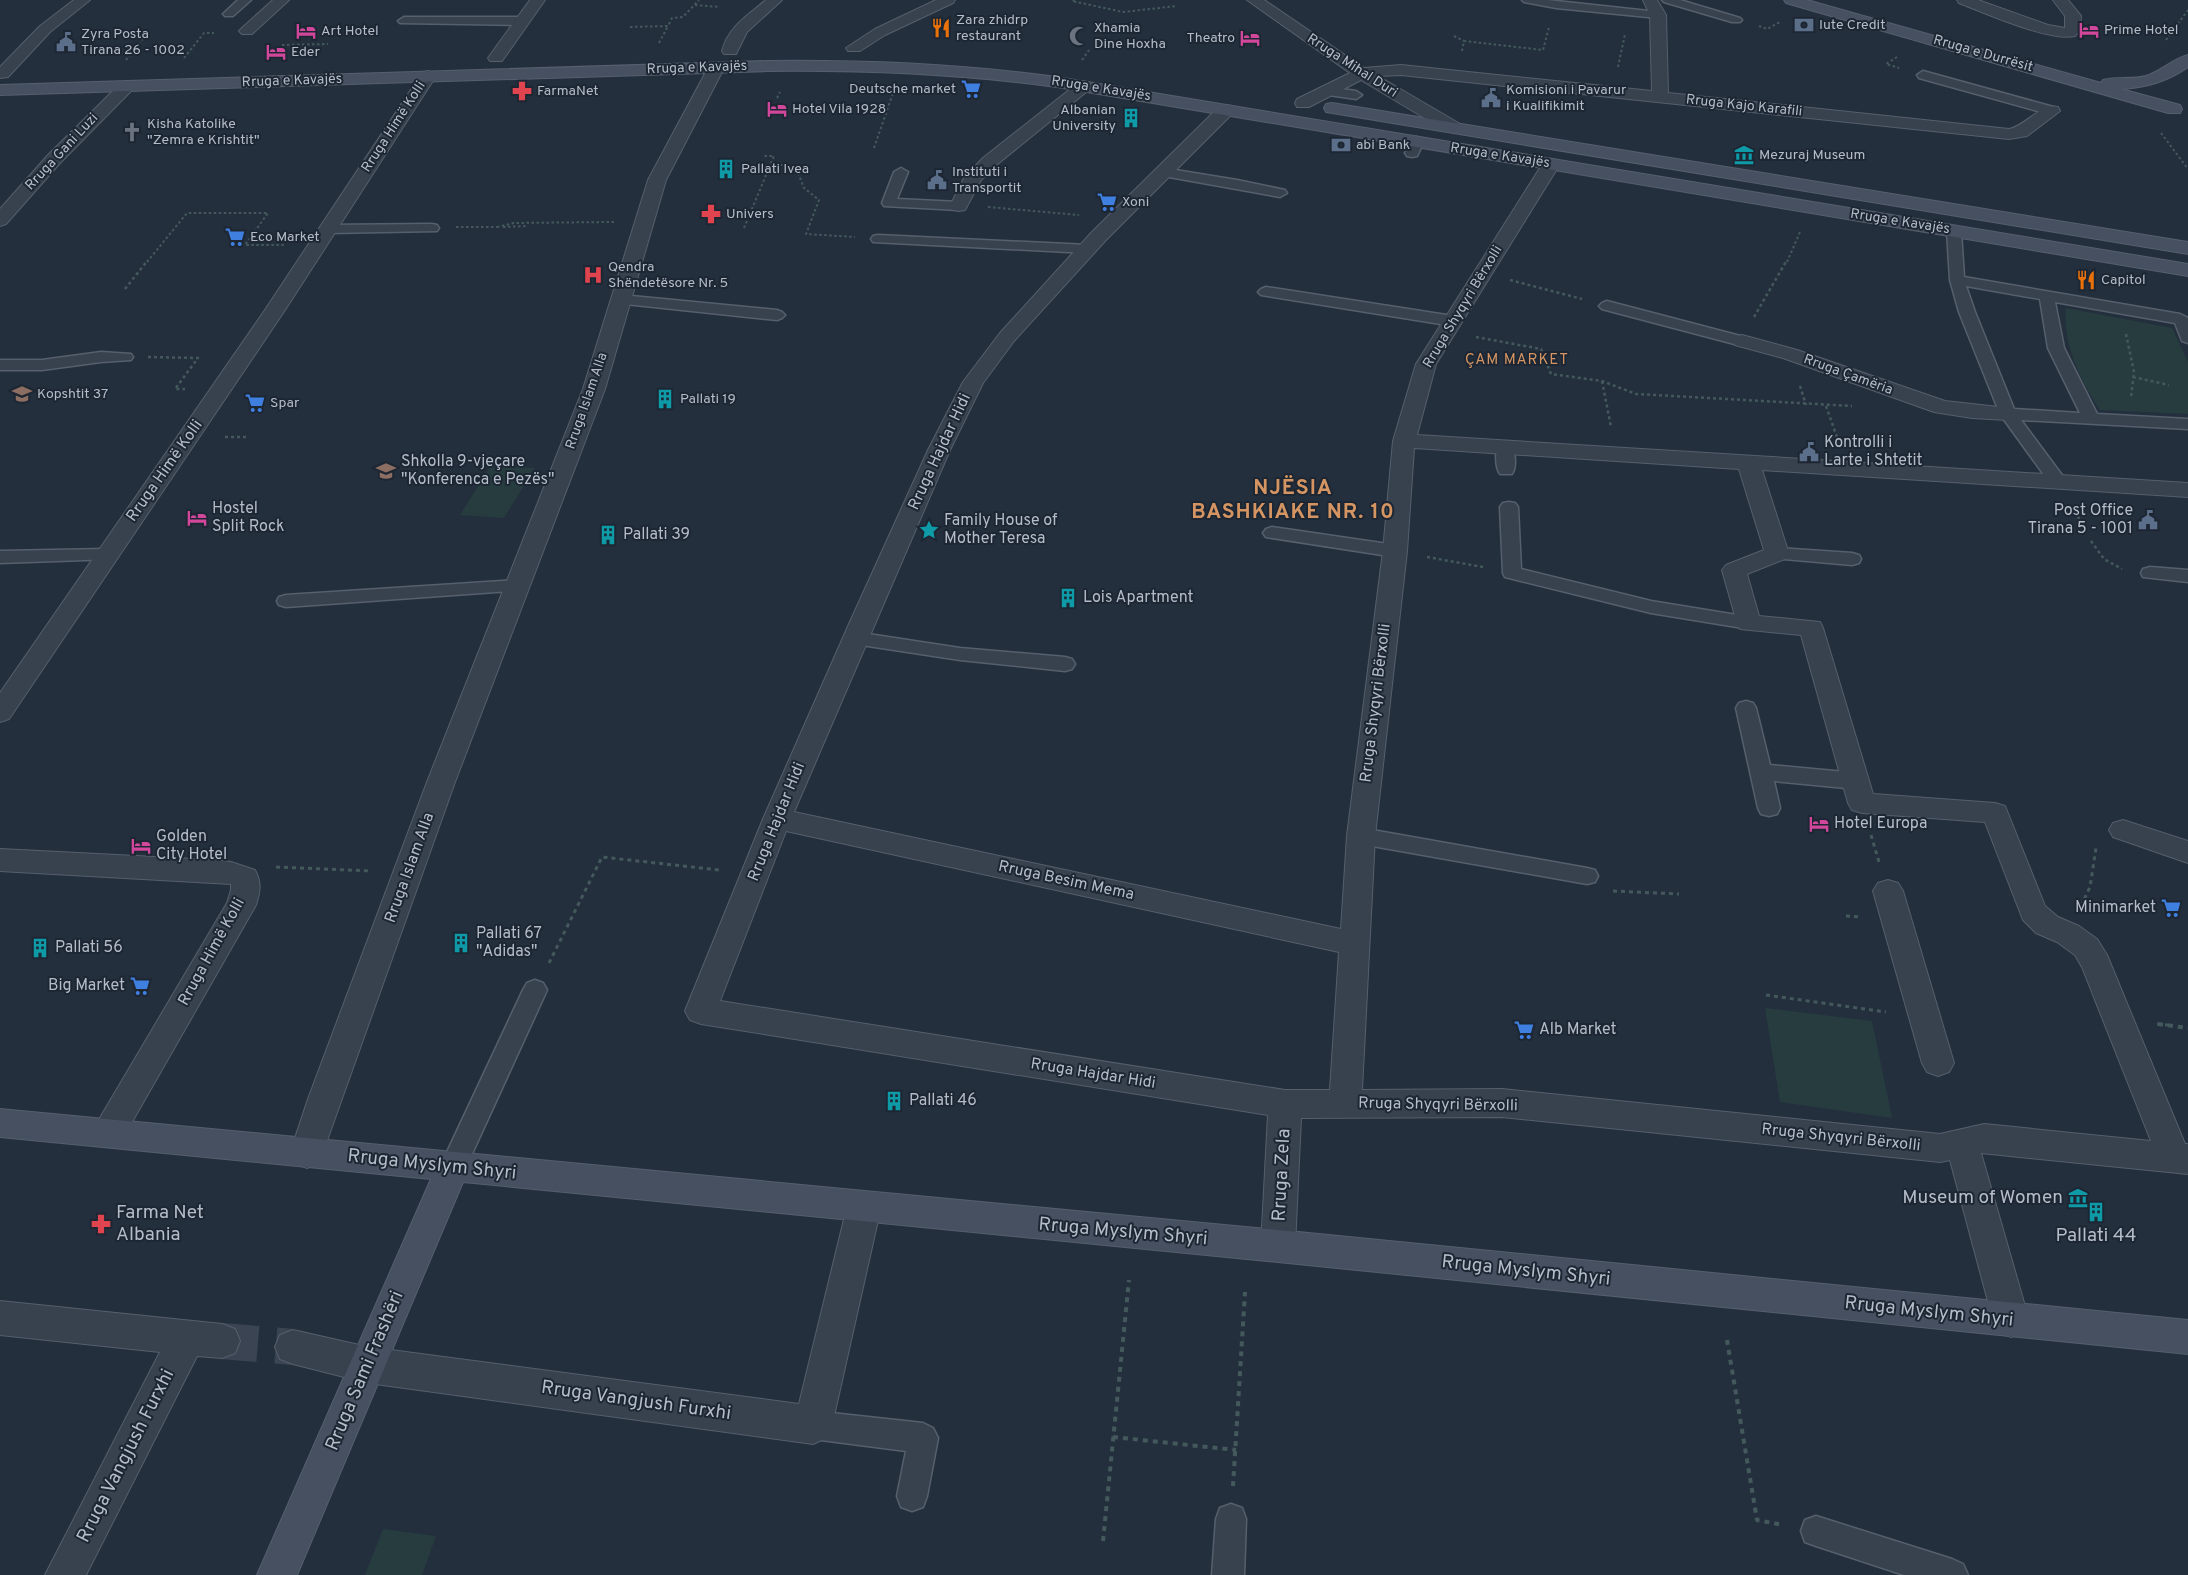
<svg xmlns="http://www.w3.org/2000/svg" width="2188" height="1575" font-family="Overpass,sans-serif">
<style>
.green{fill:#263c3f}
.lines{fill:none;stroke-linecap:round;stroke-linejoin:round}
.street-tunnel{stroke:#3a4453;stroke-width:36;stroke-dasharray:36 18;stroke-linecap:butt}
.lane-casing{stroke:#565f6c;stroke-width:3}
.street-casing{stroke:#565f6c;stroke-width:2}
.secondary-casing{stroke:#565f6c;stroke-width:2}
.path-far3{stroke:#44595c;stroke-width:2;stroke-dasharray:2.5 2.5;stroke-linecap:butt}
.path-far2{stroke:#44595c;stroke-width:2.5;stroke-dasharray:3 3;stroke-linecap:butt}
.path-far1{stroke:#44595c;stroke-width:3;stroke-dasharray:4 4;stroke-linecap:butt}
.path{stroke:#44595c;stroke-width:4;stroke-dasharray:5 5;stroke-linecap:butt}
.lane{fill:#38414e;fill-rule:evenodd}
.street{fill:#38414e;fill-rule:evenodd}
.secondary{fill:#465061;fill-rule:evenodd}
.labels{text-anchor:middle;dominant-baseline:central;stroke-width:4;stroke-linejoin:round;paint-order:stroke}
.far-poi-label{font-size:14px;fill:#b4bcc9;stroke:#1d2633;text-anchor:start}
.far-street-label{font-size:14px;fill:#b4bcc9;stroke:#1d2633}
.far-neighbourhood-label{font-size:15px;letter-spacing:1px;fill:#d59563;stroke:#1d2633}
.poi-label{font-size:16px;fill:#b4bcc9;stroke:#1d2633;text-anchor:start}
.street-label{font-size:16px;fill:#b4bcc9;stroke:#1d2633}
.near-street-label{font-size:19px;fill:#b4bcc9;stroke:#1d2633}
.near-poi-label{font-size:19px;fill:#b4bcc9;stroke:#1d2633;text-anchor:end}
.district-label{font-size:21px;font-weight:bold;letter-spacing:1px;fill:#d59563;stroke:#1d2633}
</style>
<rect width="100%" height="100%" fill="#242f3e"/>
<path class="green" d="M2066 308 2172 328 2188 362V414L2100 410C2081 381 2062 343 2066 308Z
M491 465 535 468 504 518 460 515Z
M1765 1008 1872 1021 1892 1118 1780 1102Z
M383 1529 436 1536 422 1575H365Z"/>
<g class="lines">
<path class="street-tunnel" d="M222 1341 293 1347"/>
<defs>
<path id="lane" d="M238 0H251L233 16H225L223 14Z
M1522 0H1547L1658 12 1664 15 1658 18 1556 8 1524 2Z
M1662 0H1680L1740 18 1742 20 1740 22H1732L1664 2Z
M404 17H523L529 21 523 25 400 23 398 21Z
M1923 71 2057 108 2058 111 2052 115 1919 78 1917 75Z
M1326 87 1356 91 1362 95 1356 99 1322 94 1320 91 1322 88Z
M1417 137 1424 141 1417 156 1412 157 1407 156 1405 153 1412 138Z
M901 168 908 172 897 199 959 202 966 206 959 210 884 206 882 203 894 172Z
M1163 168 1237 180 1285 190 1287 193 1280 197 1158 175 1156 172Z
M432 224 437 225 439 228 437 231 328 233 321 229 328 225Z
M1954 227 1961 231 1964 277 2180 314 2188 318V343L2182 341 2175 323 2055 302 2064 348 2097 414 2188 419V429L2021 420 2067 482 2064 486 2058 487 2052 486 2000 414 1959 312 1950 280 1947 231ZM1966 286 2040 299 2048 348 2080 413 2014 409 1975 312Z
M878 235 1088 245 1093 246 1095 249 1093 252 1088 253 873 242 871 239 873 236Z
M1266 287 1453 316 1458 318 1461 321 1458 324 1453 326 1261 295 1258 292 1261 289Z
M621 295 777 310 782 312 785 315 782 318 777 320 616 303 613 300 616 297Z
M1607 301 1748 338 1750 341 1748 344 1742 346 1602 309 1599 306 1602 303Z
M101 352 131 354 133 357 131 360 101 362 42 370H0V360H42Z
M1505 442 1511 443C1515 450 1517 467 1512 474H1500C1495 467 1495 450 1499 443Z
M1509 502 1515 503 1518 507 1521 569 1651 601 1749 617 1756 619 1759 623 1756 627 1749 629 1651 613 1505 577 1503 573 1500 507 1503 503Z
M1272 527 1395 545 1401 547 1404 551 1401 555 1395 557 1266 537 1263 533 1266 529Z
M1777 548 1852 553 1859 555 1861 559 1859 563 1852 565 1771 558 1768 554 1771 550Z
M107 549 113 551 116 555 113 559 0 563V551Z
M2150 567 2188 570V582L2143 577 2141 573 2143 569Z
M518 580 525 582 527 586 525 590 286 607 279 605 277 601 279 597 286 595Z
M855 632 960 648 1065 657 1072 659 1075 664 1072 669 1065 671 960 660 848 643 845 638 848 633Z
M1746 701 1753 703 1756 708 1770 765 1856 773 1863 776 1867 781 1863 786 1856 789 1774 781 1780 808 1777 814 1769 816 1761 814 1758 808 1736 708 1739 703Z
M1361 828 1587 868 1595 870 1598 876 1595 882 1587 884 1361 844 1353 842 1350 836 1353 830Z
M535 980 543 983 547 990 466 1167 462 1175 453 1178 444 1175 440 1167 523 990 527 983Z
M813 1411 923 1423 933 1428 938 1438 927 1496 923 1507 912 1511 901 1507 897 1496 906 1451 813 1439 803 1435 798 1425 803 1415Z
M1231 1504 1242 1508 1246 1519 1244 1575H1212L1216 1519 1220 1508Z
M1816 1516 1952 1559 1963 1564 1968 1575H1904L1816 1546 1805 1542 1801 1531 1805 1520Z"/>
<path id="street" d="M74 0H90L50 32 8 77 0 78V67L40 26Z
M273 0H289L252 34H242L239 31 242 28Z
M530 0H545L502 61H490L488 58Z
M766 0H782L747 32 736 54H724L722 51C728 27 748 15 766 0Z
M936 0H955L953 3 885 35 860 51H848L846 48 875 29Z
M1247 0H1264L1364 68 1401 65 1652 91 1650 15 1643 0H1657L1666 15 1668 93 2009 129C2026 126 2040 103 2058 107L2060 111 2027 136 2009 139 1401 75 1378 76 1460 124 1462 128 1460 132H1448L1361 80 1309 107H1297L1295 103 1297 99 1350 73Z
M1957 0H1978L2048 25 2065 28V16L2053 0H2068L2081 16 2080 30 2075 36C2050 42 1985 13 1959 3Z
M716 63 722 65 724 68 666 180 605 389 455 782 319 1163 307 1168 295 1163 290 1153 308 1099 427 782 583 389 648 180 708 68 710 65Z
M428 71 434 73 436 76 285 310 9 719 0 722V693L265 310 420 76 422 73Z
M127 81 133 83 135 86 133 89 60 163 6 224 0 226V209L48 155 121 83Z
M1084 81 1090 83 1092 86 1090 89 995 166 981 180 965 210 959 211 953 210 950 206 964 178 983 158 1078 83Z
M1226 105 1232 106 1234 110 1232 114 1106 240 1014 341 983 383 950 450 794 812 1341 929 1347 836 1383 551 1393 441 1416 364 1545 160 1551 159 1557 160 1560 164 1436 364 1417 435 2188 483V497L1762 470 1789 554 1785 559 1747 574 1759 616 1820 622 1823 628 1873 794 1995 803 2005 806 2045 906 2058 917 2079 926 2097 939 2107 955 2185 1144H2188V1174L1981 1153 2029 1320 2024 1332 2011 1337 1998 1332 1993 1320 1950 1160 1940 1162 1502 1117 1301 1118 1295 1246 1290 1257 1278 1262 1266 1257 1261 1246 1268 1115 701 1024 690 1020 685 1011 763 819 849 624 928 450 963 382 1000 333 1092 232 1220 106ZM1414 448 1739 469 1764 550 1726 565 1722 570 1737 623 1740 629 1801 635 1848 803 1852 810 1862 813 1985 822 2023 920 2036 933 2057 942 2075 955 2082 967 2151 1141 1984 1124 1940 1134 1502 1089 1362 1090 1375 836 1407 551ZM786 831 1339 952 1330 1090H1285L720 1001Z
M1742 335 1797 350 1945 401 2016 409 2019 414 2016 419 2008 420 1972 418 1934 412 1783 358 1735 345 1732 341 1735 337Z
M2123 820 2188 841V863L2113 837 2109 830 2113 823Z
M0 849 214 860 231 862 255 870C262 883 260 892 256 905L120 1143 108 1147 96 1143 91 1133 227 903 231 890V884L0 871Z
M1888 880 1898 883 1903 891 1954 1063 1949 1072 1938 1076 1927 1072 1922 1063 1873 891 1878 883Z
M864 1192 876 1196 881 1207 832 1425 826 1438 813 1444 368 1383 293 1364 280 1359 275 1347 280 1335 293 1330 368 1347 799 1404 847 1207 852 1196Z
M0 1301 222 1324 235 1329 240 1341 235 1353 222 1358 197 1356 86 1575H45L160 1352 0 1335Z"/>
<path id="secondary" d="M1784 0H1807L2101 83 2103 80C2117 76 2132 80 2146 76 2161 71 2173 59 2188 55V67C2168 81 2145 88 2121 89L2180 105 2182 109 2180 113H2168L1786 3Z
M768 61C865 60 961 64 1057 77L2188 264V276L1057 87C961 74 865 70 768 71L0 95V85Z
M1332 103 2188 242V254L1326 112 1324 108 1326 104Z
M0 1109 1278 1230 2188 1320V1354L1278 1262 463 1182 297 1575H257L431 1179 0 1137Z"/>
</defs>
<use href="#lane" class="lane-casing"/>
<use href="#street" class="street-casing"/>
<use href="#secondary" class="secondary-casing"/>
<path class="path-far3" d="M1075 0 1072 1 1123 12 1177 6
M695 5 720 7
M1759 26 1767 29 1780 22
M630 27 668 26 672 18 683 17 699 0
M1454 36 1464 41
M2166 40 2188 10
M659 43 668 26
M282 45 328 44
M1462 51 1464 41 1543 50 1549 27
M1897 57 1886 64 1899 68
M184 58 204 33H214
M126 60 146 35
M1082 60 1089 50
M1618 67 1625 34
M777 98 780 92
M2161 133 2188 169
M874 148 893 93
M770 165H783L798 173 804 188 819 200 806 234 855 237
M988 207 1079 215
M456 227H497
M497 227 514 223 614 222
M503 227 528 226
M744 228 774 156H763
M147 262 187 213H268L245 245H284
M1787 262 1800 232"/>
<path class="path-far2" d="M1510 280 1582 299
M125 289 148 260
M1754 317 1787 260
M2126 334 2134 372 2131 397
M1476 337 1541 349 1551 374 1602 381 1636 394 1852 406
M148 357 198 358 175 389H185
M2133 377 2169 385
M1602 381 1611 427
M1800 386 1806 405
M1826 406 1838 440
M225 437H248
M2075 511 2084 528
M2091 541 2104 559 2122 569
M1427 557 1483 567"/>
<path class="path-far1" d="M1871 835 1879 862
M276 867 372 871
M1613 891 1679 894
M2081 906 2090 887 2096 848
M1846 916 1860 917
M549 963 602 857 719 870
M1766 995 1886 1012
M2157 1024 2168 1025"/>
<path class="path" d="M2158 1024 2188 1028
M1727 1340 1757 1520 1783 1525
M1113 1437 1236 1450
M1233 1486 1245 1292
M1103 1541 1129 1280"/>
<use href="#lane" class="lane"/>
<use href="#street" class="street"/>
<use href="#secondary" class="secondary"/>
</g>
<defs>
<symbol id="bank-bare" viewBox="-9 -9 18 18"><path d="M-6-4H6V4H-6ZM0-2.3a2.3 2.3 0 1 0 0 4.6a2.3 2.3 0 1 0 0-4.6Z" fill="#5c6f8a" stroke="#1d2633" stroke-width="2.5" paint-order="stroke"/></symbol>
<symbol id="restaurant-bare" viewBox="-9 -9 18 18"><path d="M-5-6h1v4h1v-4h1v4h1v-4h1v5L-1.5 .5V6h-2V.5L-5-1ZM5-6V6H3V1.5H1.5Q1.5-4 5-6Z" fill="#e8710a" stroke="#1d2633" stroke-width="2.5" paint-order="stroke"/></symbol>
<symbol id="hotel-bare" viewBox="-9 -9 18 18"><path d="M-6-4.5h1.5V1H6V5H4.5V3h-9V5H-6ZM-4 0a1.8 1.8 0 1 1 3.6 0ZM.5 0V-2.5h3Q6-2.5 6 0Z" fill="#d1479c" stroke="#1d2633" stroke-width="2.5" paint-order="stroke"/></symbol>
<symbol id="mosque-bare" viewBox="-9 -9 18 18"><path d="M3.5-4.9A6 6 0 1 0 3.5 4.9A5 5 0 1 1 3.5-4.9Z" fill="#6b7280" stroke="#1d2633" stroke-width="2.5" paint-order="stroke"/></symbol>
<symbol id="civic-bare" viewBox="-9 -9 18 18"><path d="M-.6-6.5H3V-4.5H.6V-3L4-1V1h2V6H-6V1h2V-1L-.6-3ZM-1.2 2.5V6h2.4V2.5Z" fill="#5c6f8a" stroke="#1d2633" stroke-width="2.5" paint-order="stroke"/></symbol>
<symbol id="supermarket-bare" viewBox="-9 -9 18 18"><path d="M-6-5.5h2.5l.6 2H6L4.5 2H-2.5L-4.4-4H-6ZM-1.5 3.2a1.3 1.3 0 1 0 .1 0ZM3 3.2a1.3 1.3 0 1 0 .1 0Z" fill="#3f7fe0" stroke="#1d2633" stroke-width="2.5" paint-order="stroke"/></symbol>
<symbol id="pharmacy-bare" viewBox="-9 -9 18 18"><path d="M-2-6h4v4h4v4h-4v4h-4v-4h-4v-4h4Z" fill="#e0444e" stroke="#1d2633" stroke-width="2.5" paint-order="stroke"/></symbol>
<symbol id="building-bare" viewBox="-9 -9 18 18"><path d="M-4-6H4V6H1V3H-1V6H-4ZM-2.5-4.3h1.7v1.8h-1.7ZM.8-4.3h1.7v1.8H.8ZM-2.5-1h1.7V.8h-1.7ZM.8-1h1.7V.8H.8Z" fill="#0f9aa8" stroke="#1d2633" stroke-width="2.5" paint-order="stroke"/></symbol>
<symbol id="church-bare" viewBox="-9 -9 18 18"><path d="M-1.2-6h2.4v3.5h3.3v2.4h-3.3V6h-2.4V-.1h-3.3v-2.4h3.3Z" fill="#6b7280" stroke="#1d2633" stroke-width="2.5" paint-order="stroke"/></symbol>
<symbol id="museum-bare" viewBox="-9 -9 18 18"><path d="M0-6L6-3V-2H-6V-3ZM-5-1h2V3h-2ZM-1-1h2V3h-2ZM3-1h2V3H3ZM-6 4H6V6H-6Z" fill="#0f9aa8" stroke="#1d2633" stroke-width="2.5" paint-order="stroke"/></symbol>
<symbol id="hospital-bare" viewBox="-9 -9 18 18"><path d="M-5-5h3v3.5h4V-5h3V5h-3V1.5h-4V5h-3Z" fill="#e0444e" stroke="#1d2633" stroke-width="2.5" paint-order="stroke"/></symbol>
<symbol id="school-bare" viewBox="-9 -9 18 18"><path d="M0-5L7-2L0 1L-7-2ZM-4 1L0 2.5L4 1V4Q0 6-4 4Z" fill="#8d6e63" stroke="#1d2633" stroke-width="2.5" paint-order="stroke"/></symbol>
<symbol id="sight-bare" viewBox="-9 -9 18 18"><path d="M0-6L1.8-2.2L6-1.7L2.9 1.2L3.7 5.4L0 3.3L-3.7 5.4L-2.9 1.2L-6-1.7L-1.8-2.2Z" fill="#0f9aa8" stroke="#1d2633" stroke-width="2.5" paint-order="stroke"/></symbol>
</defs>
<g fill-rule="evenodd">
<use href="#bank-bare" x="1790" y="11" width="28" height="28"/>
<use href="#restaurant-bare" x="927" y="14" width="28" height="28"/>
<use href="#hotel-bare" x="2075" y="16" width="28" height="28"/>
<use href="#hotel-bare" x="292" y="17" width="28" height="28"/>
<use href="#mosque-bare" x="1065" y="22" width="28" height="28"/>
<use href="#hotel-bare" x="1236" y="24" width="28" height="28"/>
<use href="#civic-bare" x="52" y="28" width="28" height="28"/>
<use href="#hotel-bare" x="262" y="38" width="28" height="28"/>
<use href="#supermarket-bare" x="957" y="75" width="28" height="28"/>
<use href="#pharmacy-bare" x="508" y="77" width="28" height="28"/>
<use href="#civic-bare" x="1477" y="84" width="28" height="28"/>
<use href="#hotel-bare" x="763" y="95" width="28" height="28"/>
<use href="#building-bare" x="1117" y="104" width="28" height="28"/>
<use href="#church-bare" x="118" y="118" width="28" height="28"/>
<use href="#bank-bare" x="1327" y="131" width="28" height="28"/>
<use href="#museum-bare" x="1730" y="141" width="28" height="28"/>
<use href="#building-bare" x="712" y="155" width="28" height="28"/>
<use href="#civic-bare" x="923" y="166" width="28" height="28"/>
<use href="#supermarket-bare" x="1093" y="188" width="28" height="28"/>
<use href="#pharmacy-bare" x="697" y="200" width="28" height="28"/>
<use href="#supermarket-bare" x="221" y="223" width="28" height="28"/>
<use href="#hospital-bare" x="579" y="261" width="28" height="28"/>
<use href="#restaurant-bare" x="2072" y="266" width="28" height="28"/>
<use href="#school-bare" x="8" y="380" width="28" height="28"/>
<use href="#building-bare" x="651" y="385" width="28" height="28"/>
<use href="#supermarket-bare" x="241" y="389" width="28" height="28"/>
<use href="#civic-bare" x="1795" y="438" width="28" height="28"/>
<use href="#school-bare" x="372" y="457" width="28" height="28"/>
<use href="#hotel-bare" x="183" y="504" width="28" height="28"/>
<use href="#civic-bare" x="2134" y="506" width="28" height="28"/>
<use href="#sight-bare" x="915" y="516" width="28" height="28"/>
<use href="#building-bare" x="594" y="521" width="28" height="28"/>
<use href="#building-bare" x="1054" y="584" width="28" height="28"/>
<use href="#hotel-bare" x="1805" y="810" width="28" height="28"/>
<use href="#hotel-bare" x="127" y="832" width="28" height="28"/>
<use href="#supermarket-bare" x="2157" y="894" width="28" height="28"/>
<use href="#building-bare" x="447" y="929" width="28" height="28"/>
<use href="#building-bare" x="26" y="934" width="28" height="28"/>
<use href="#supermarket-bare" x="126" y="972" width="28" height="28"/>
<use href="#supermarket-bare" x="1510" y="1016" width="28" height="28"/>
<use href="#building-bare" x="880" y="1087" width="28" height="28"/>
<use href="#museum-bare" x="2064" y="1184" width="28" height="28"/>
<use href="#building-bare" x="2082" y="1198" width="28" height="28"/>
<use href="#pharmacy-bare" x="87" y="1210" width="28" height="28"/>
</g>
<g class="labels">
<g class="far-poi-label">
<text x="956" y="20">Zara zhidrp<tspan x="956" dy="16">restaurant</tspan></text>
<text x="1819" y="25">Iute Credit</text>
<text x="1094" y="28">Xhamia<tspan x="1094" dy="16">Dine Hoxha</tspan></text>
<text x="2104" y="30">Prime Hotel</text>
<text x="321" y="31">Art Hotel</text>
<text x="81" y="34">Zyra Posta<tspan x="81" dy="16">Tirana 26 - 1002</tspan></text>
<text x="1235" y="38" text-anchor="end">Theatro</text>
<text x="291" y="52">Eder</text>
<text x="956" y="89" text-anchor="end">Deutsche market</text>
<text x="1506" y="90">Komisioni i Pavarur<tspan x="1506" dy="16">i Kualifikimit</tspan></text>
<text x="537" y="91">FarmaNet</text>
<text x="792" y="109">Hotel Vila 1928</text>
<text x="1116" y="110" text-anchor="end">Albanian<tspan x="1116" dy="16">University</tspan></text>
<text x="147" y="124">Kisha Katolike<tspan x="147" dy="16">"Zemra e Krishtit"</tspan></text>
<text x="1356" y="145">abi Bank</text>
<text x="1759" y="155">Mezuraj Museum</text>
<text x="741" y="169">Pallati Ivea</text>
<text x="952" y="172">Instituti i<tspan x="952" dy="16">Transportit</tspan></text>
<text x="1122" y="202">Xoni</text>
<text x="726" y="214">Univers</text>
<text x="250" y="237">Eco Market</text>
<text x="608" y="267">Qendra<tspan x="608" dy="16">Shëndetësore Nr. 5</tspan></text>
<text x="2101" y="280">Capitol</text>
<text x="37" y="394">Kopshtit 37</text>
<text x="680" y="399">Pallati 19</text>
<text x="270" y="403">Spar</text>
</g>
<g class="far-street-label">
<text transform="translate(1983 54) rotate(16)">Rruga e Durrësit</text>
<text transform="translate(1352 66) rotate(33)">Rruga Mihal Duri</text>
<text transform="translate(697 68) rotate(-2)">Rruga e Kavajës</text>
<text transform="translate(292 81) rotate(-2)">Rruga e Kavajës</text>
<text transform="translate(1101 89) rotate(9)">Rruga e Kavajës</text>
<text transform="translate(1744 106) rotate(6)">Rruga Kajo Karafili</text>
<text transform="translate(394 127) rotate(-57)">Rruga Himë Kolli</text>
<text transform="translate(62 152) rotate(-47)">Rruga Gani Luzi</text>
<text transform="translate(1500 156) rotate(9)">Rruga e Kavajës</text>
<text transform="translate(1900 222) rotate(9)">Rruga e Kavajës</text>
<text transform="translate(1463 307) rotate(-59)">Rruga Shyqyri Bërxolli</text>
<text transform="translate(1848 375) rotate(20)">Rruga Çamëria</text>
<text transform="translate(587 401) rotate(-71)">Rruga Islam Alla</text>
</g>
<g class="far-neighbourhood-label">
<text x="1517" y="360">ÇAM MARKET</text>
</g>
<g class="poi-label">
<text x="1824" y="443">Kontrolli i<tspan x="1824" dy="18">Larte i Shtetit</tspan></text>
<text x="401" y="462">Shkolla 9-vjeçare<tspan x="401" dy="18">"Konferenca e Pezës"</tspan></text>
<text x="212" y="509">Hostel<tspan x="212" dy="18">Split Rock</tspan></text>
<text x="2133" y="511" text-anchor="end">Post Office<tspan x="2133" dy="18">Tirana 5 - 1001</tspan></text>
<text x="944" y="521">Family House of<tspan x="944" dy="18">Mother Teresa</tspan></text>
<text x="623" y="535">Pallati 39</text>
<text x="1083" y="598">Lois Apartment</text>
<text x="1834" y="824">Hotel Europa</text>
<text x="156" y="837">Golden<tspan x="156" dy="18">City Hotel</tspan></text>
<text x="2156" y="908" text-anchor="end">Minimarket</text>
<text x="476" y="934">Pallati 67<tspan x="476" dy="18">"Adidas"</tspan></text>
<text x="55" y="948">Pallati 56</text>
<text x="125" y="986" text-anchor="end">Big Market</text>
<text x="1539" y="1030">Alb Market</text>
<text x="909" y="1101">Pallati 46</text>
</g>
<g class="street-label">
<text transform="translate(940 452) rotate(-65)">Rruga Hajdar Hidi</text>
<text transform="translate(165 471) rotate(-55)">Rruga Himë Kolli</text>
<text transform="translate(1376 703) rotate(-83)">Rruga Shyqyri Bërxolli</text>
<text transform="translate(777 822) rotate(-68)">Rruga Hajdar Hidi</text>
<text transform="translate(410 868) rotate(-70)">Rruga Islam Alla</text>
<text transform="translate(1066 881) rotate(12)">Rruga Besim Mema</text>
<text transform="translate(212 952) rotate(-61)">Rruga Himë Kolli</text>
<text transform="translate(1093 1074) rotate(9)">Rruga Hajdar Hidi</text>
<text transform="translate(1438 1105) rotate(1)">Rruga Shyqyri Bërxolli</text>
<text transform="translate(1841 1138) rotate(6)">Rruga Shyqyri Bërxolli</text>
</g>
<g class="near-street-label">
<text transform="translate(432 1165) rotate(6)">Rruga Myslym Shyri</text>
<text transform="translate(1282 1175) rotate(-87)">Rruga Zela</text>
<text transform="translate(1123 1232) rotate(5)">Rruga Myslym Shyri</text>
<text transform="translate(1526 1271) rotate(6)">Rruga Myslym Shyri</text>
<text transform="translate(1929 1312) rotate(6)">Rruga Myslym Shyri</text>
<text transform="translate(365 1371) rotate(-67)">Rruga Sami Frashëri</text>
<text transform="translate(636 1401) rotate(8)">Rruga Vangjush Furxhi</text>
<text transform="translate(126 1456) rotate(-63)">Rruga Vangjush Furxhi</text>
</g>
<g class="near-poi-label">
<text x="2063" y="1198">Museum of Women</text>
<text x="116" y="1213" text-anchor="start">Farma Net<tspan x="116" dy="22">Albania</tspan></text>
<text x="2096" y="1236" text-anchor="middle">Pallati 44</text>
</g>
<g class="district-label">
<text x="1293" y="488">NJËSIA<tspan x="1293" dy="24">BASHKIAKE NR. 10</tspan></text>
</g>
</g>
</svg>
